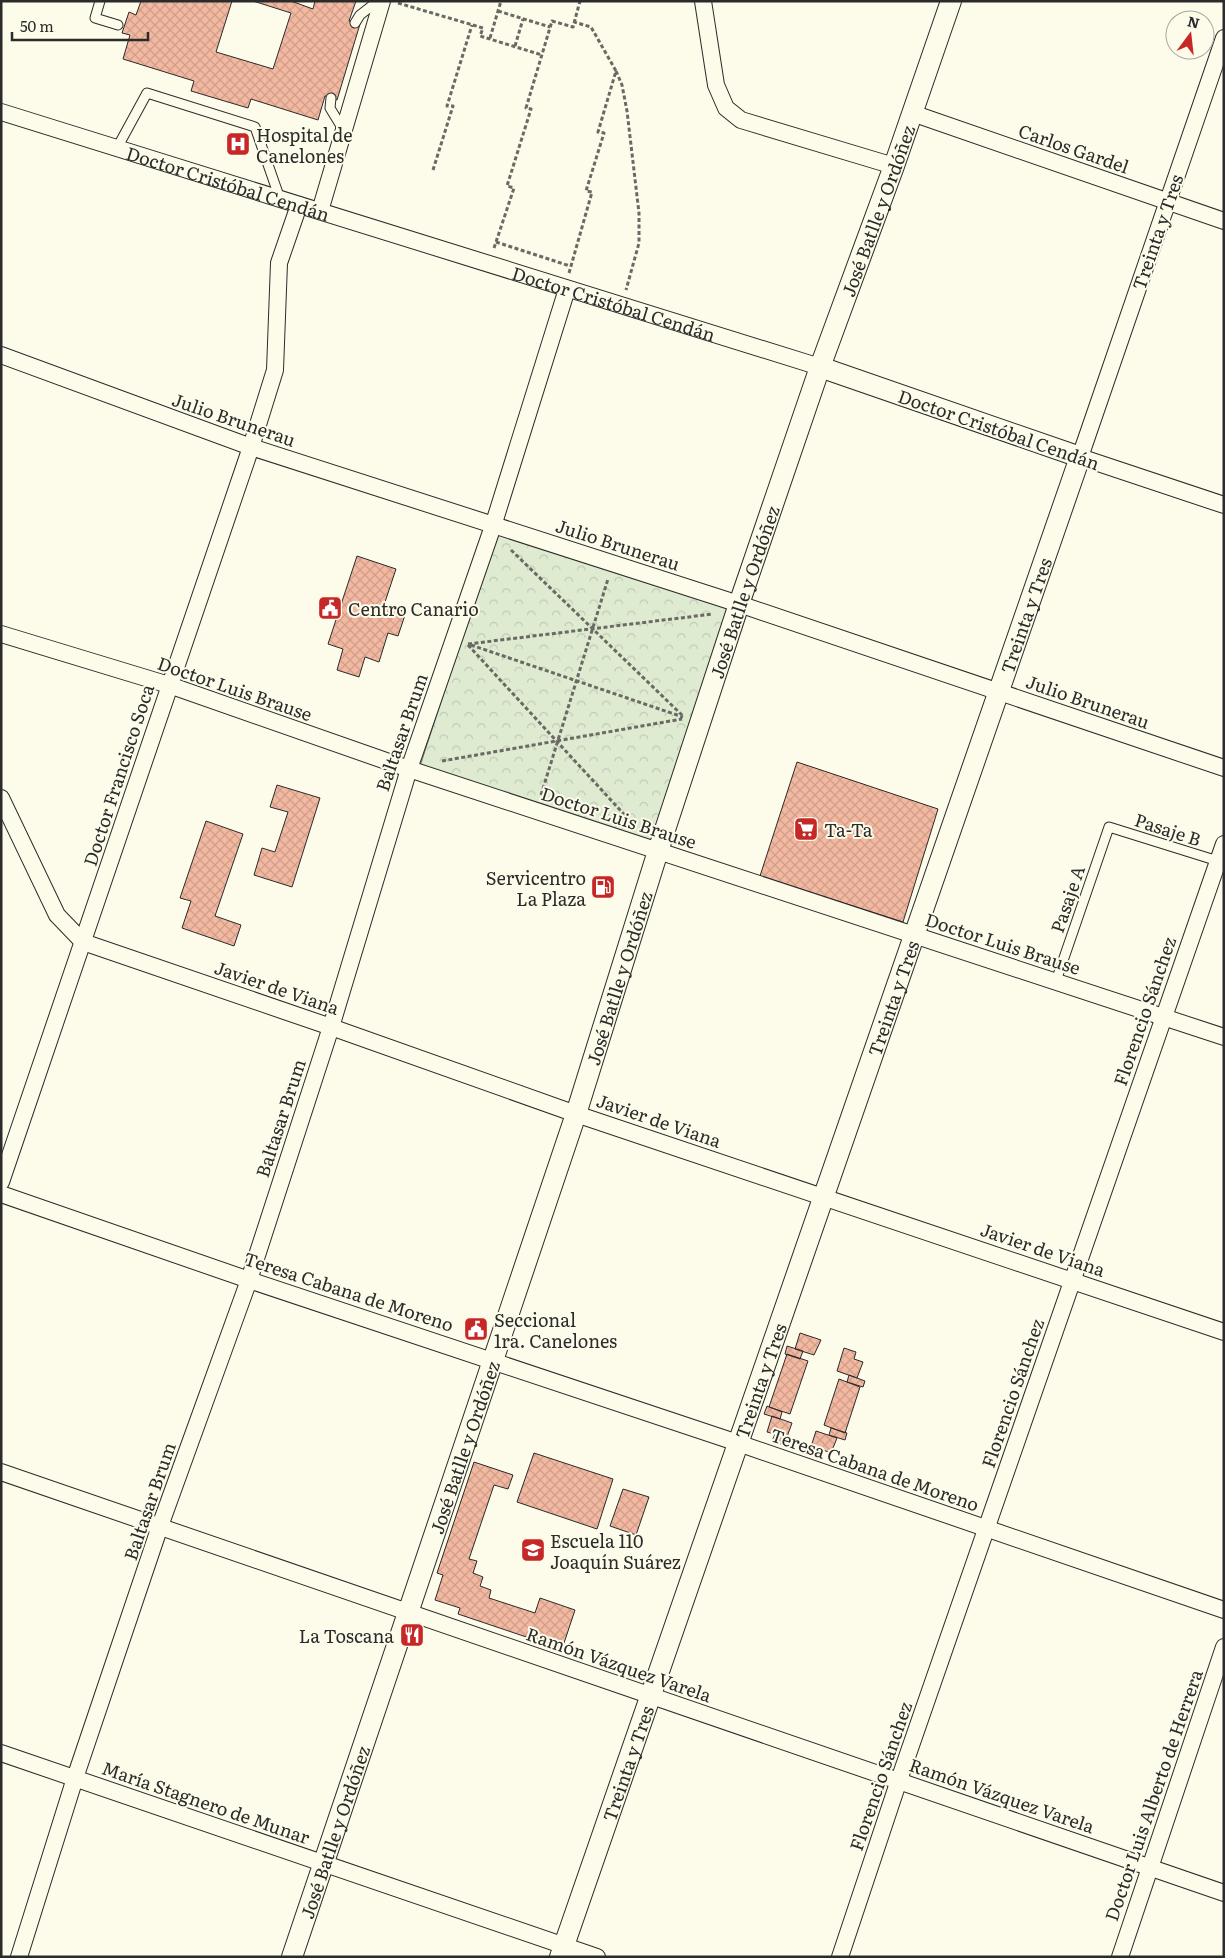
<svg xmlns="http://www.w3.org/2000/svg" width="1225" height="1958" font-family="Literata,serif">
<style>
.park{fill:url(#park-crowns);stroke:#74746e}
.building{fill:url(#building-cross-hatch);stroke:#2b2b2b}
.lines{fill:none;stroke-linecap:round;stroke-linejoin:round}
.service-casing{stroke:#2b2b2b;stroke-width:11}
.minor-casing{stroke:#2b2b2b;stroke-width:18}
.tertiary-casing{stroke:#2b2b2b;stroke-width:22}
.path{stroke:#6a6964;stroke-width:3;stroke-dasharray:4 2.5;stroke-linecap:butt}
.service{stroke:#fdfbea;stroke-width:9}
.minor{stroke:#fdfbea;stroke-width:16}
.tertiary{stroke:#fdfbea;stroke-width:20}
.labels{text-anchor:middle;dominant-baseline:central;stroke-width:4;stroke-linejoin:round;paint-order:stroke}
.poi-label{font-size:18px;fill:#2b2b2b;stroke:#fdfbea;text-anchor:start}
.street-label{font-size:18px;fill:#2b2b2b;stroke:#fdfbea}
</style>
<defs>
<pattern id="park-crowns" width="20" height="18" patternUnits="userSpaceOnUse" patternTransform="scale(1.25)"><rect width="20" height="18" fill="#deebd1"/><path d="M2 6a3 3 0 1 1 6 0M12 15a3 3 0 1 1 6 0" fill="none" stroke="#bfcab4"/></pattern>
<pattern id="building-cross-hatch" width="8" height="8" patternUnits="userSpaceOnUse" patternTransform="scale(1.25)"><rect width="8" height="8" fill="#f2b8a0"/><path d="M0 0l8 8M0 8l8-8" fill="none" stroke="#d09e8a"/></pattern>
</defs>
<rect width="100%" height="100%" fill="#fdfbea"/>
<path class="park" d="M497 532 729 609 652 842 420 766Z"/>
<path class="building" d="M141 1H232L216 52 273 69 291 13 253 1H291L313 9 315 1H356L349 21 360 24 337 100 325 96 318 120 251 99 248 108 191 91 194 81 123 59 130 35 122 33 129 12 136 15Z
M357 556 396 569 384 605 406 612 398 636 388 633 379 662 365 657 359 677 337 670 343 649 328 644Z
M797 762 938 809 903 922 760 876Z
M277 785 320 798 292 887 254 875 262 848 275 852 288 812 270 807Z
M206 821 243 834 215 916 241 925 234 946 182 928 191 901 180 898Z
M800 1333 821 1340 814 1355 795 1349Z
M787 1346 803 1351 800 1359 785 1354Z
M844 1348 856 1352 854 1359 863 1362 857 1378 837 1371Z
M787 1354 808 1361 790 1414 769 1407Z
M849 1375 865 1381 863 1387 847 1382Z
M839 1379 860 1387 845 1433 824 1425Z
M767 1406 782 1412 780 1419 764 1414Z
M772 1416 792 1423 784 1445 772 1441 775 1434 767 1432Z
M831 1428 847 1433 845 1440 829 1435Z
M816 1431 837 1438 831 1453 823 1450 821 1457 809 1453Z
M534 1453 613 1479 597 1529 517 1502Z
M474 1462 513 1475 508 1489 494 1485 469 1559 477 1561 473 1573 483 1577 480 1586 491 1590 489 1598 535 1613 540 1598 575 1610 562 1649 458 1614 460 1608 435 1600 443 1575 437 1573Z
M623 1489 649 1497 636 1535 610 1526Z"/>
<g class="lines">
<defs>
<path id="service" d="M100 1 95 18 118 25
M355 23 360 15 378 1
M331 98 330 108 344 131
M117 148 147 93 255 127 280 199
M1056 981 1109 827 1218 861"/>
<g id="minor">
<path d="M703 1 716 85 726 108 741 120 894 166"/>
<path d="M1224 38 1080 457 1224 505"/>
<path id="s1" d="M1 112 820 367"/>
<path d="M912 113 1224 221"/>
<path d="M320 211 382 1"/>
<path d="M1 355 251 447 739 604 1224 768"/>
<path d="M1 634 169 685 409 769 1224 1037"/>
<path d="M1 798 57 915 83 942 331 1027 576 1114 1224 1332"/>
<path d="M1 1182 251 447 275 370 279 263 299 205"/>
<path d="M1 1194 249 1280 738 1443 1224 1610"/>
<path d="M1 1472 1224 1893"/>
<path d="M1 1753 597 1957"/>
<path d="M19 1957 75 1778 160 1526 249 1280 331 1027 409 769 493 526 567 289"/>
<path d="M840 1957 899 1780 1224 844"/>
<path d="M1120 1957 1224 1647"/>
</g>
<g id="tertiary">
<path id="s2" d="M292 1957 576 1114 658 851 739 604 820 367 894 166 951 1"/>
<path id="s3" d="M560 1957 1080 457 820 367"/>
</g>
</defs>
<use href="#service" class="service-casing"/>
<use href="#minor" class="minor-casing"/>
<use href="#tertiary" class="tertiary-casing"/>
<path class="path" d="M398 3 483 28 480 36 542 55
M498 11 550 27
M490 38 501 1
M515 46 523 19
M616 71 622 85 627 111 639 213V243L626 290
M433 170 453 106H447L472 25
M496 242 570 266
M494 248 514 188 507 186 531 109 526 108 552 21 573 27 580 1
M569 273 592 192 586 191 604 133 598 132 616 71 591 27 574 22
M511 550 683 716
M468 644 713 614
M468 645 633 824
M471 645 683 717
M442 761 682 719
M541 795 608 579"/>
<use href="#service" class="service"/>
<use href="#minor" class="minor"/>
<use href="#tertiary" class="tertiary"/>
</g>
<defs>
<symbol id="hospital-square" viewBox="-11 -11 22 22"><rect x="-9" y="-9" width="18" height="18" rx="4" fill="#c62828" stroke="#fdfbea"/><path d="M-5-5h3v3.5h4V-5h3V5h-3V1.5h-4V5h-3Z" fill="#fff"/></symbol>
<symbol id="civic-square" viewBox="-11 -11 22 22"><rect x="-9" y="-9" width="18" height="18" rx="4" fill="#c62828" stroke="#fdfbea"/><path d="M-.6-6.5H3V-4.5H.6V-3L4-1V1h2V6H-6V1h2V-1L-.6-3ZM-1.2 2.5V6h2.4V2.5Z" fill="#fff"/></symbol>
<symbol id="supermarket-square" viewBox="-11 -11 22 22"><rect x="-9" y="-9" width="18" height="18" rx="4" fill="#c62828" stroke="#fdfbea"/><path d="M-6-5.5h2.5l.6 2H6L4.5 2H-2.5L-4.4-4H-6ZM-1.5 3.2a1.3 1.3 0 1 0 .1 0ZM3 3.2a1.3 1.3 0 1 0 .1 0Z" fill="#fff"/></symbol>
<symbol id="fuel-square" viewBox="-11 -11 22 22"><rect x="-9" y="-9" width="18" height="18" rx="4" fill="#c62828" stroke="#fdfbea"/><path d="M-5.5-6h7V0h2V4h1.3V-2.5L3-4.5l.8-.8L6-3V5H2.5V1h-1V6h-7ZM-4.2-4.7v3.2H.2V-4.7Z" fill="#fff"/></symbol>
<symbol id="school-square" viewBox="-11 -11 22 22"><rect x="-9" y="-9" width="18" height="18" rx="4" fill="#c62828" stroke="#fdfbea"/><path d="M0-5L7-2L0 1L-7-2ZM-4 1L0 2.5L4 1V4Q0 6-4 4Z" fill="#fff"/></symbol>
<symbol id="restaurant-square" viewBox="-11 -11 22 22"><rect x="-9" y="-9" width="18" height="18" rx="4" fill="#c62828" stroke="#fdfbea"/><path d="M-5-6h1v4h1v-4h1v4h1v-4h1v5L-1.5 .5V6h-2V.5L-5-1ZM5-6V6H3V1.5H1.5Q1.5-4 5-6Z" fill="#fff"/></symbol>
</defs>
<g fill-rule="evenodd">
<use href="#hospital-square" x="224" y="130" width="28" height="28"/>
<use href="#civic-square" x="316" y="594" width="28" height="28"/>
<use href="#supermarket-square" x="792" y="815" width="28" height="28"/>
<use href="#fuel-square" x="589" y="873" width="28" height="28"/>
<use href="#civic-square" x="462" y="1315" width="28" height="28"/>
<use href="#school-square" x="519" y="1536" width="28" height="28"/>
<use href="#restaurant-square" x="398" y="1621" width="28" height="28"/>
</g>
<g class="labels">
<g class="poi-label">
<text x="256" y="134">Hospital de<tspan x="256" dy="21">Canelones</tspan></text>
<text x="348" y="608">Centro Canario</text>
<text x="824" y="829">Ta-Ta</text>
<text x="586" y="877" text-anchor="end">Servicentro<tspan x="586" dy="21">La Plaza</tspan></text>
<text x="494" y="1319">Seccional<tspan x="494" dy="21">1ra. Canelones</tspan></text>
<text x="550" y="1540">Escuela 110<tspan x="550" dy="21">Joaquín Suárez</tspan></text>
<text x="394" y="1635" text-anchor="end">La Toscana</text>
</g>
<g class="street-label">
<text transform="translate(1074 148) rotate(19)">Carlos Gardel</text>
<text stroke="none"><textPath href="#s1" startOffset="238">Doctor Cristóbal Cendán</textPath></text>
<text stroke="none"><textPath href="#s2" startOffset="1842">José Batlle y Ordóñez</textPath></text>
<text transform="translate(1157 232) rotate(-71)">Treinta y Tres</text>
<text stroke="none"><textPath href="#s1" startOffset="642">Doctor Cristóbal Cendán</textPath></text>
<text transform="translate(234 419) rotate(19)">Julio Brunerau</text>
<text transform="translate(999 429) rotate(19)">Doctor Cristóbal Cendán</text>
<text transform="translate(618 544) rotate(18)">Julio Brunerau</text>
<text stroke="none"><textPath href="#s2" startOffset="1438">José Batlle y Ordóñez</textPath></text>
<text stroke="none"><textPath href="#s3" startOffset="1420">Treinta y Tres</textPath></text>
<text transform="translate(235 688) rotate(19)">Doctor Luis Brause</text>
<text transform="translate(1088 701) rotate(19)">Julio Brunerau</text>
<text transform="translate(401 732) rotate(-71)">Baltasar Brum</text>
<text transform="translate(118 775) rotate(-72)">Doctor Francisco Soca</text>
<text transform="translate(619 817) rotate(18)">Doctor Luis Brause</text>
<text transform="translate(1168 829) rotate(18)">Pasaje B</text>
<text transform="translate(1067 899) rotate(-71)">Pasaje A</text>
<text transform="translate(1003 943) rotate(18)">Doctor Luis Brause</text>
<text stroke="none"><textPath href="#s2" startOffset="1032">José Batlle y Ordóñez</textPath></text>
<text transform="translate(277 987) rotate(19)">Javier de Viana</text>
<text stroke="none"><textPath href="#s3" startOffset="1015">Treinta y Tres</textPath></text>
<text transform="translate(1144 1011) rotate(-71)">Florencio Sánchez</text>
<text transform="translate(280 1118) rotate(-72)">Baltasar Brum</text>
<text transform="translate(659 1120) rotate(19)">Javier de Viana</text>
<text transform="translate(1043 1249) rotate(19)">Javier de Viana</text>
<text transform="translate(349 1291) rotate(18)">Teresa Cabana de Moreno</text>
<text stroke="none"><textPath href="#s3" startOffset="610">Treinta y Tres</textPath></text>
<text transform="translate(1012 1393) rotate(-71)">Florencio Sánchez</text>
<text stroke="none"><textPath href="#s2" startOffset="538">José Batlle y Ordóñez</textPath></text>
<text transform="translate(875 1469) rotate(19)">Teresa Cabana de Moreno</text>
<text transform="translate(149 1501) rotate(-71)">Baltasar Brum</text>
<text transform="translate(619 1664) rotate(19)">Ramón Vázquez Varela</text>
<text stroke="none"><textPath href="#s3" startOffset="205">Treinta y Tres</textPath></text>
<text transform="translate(880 1776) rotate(-71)">Florencio Sánchez</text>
<text transform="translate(1002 1795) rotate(19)">Ramón Vázquez Varela</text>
<text transform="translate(1153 1795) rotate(-71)">Doctor Luis Alberto de Herrera</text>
<text transform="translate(206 1802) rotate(19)">María Stagnero de Munar</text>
<text stroke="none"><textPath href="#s2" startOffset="132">José Batlle y Ordóñez</textPath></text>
</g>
</g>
<rect width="1225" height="1958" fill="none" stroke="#2b2b2b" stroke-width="5"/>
<g transform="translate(1190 35) rotate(15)"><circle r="24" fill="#fdfbea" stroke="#a9a89e"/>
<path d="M0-4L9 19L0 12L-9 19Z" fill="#c62828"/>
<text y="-8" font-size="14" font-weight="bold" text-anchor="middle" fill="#2b2b2b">N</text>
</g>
<path d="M12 32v8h136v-8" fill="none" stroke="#2b2b2b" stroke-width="2.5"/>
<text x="20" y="32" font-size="15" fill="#2b2b2b" stroke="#fdfbea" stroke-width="4" paint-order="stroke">50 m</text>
</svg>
